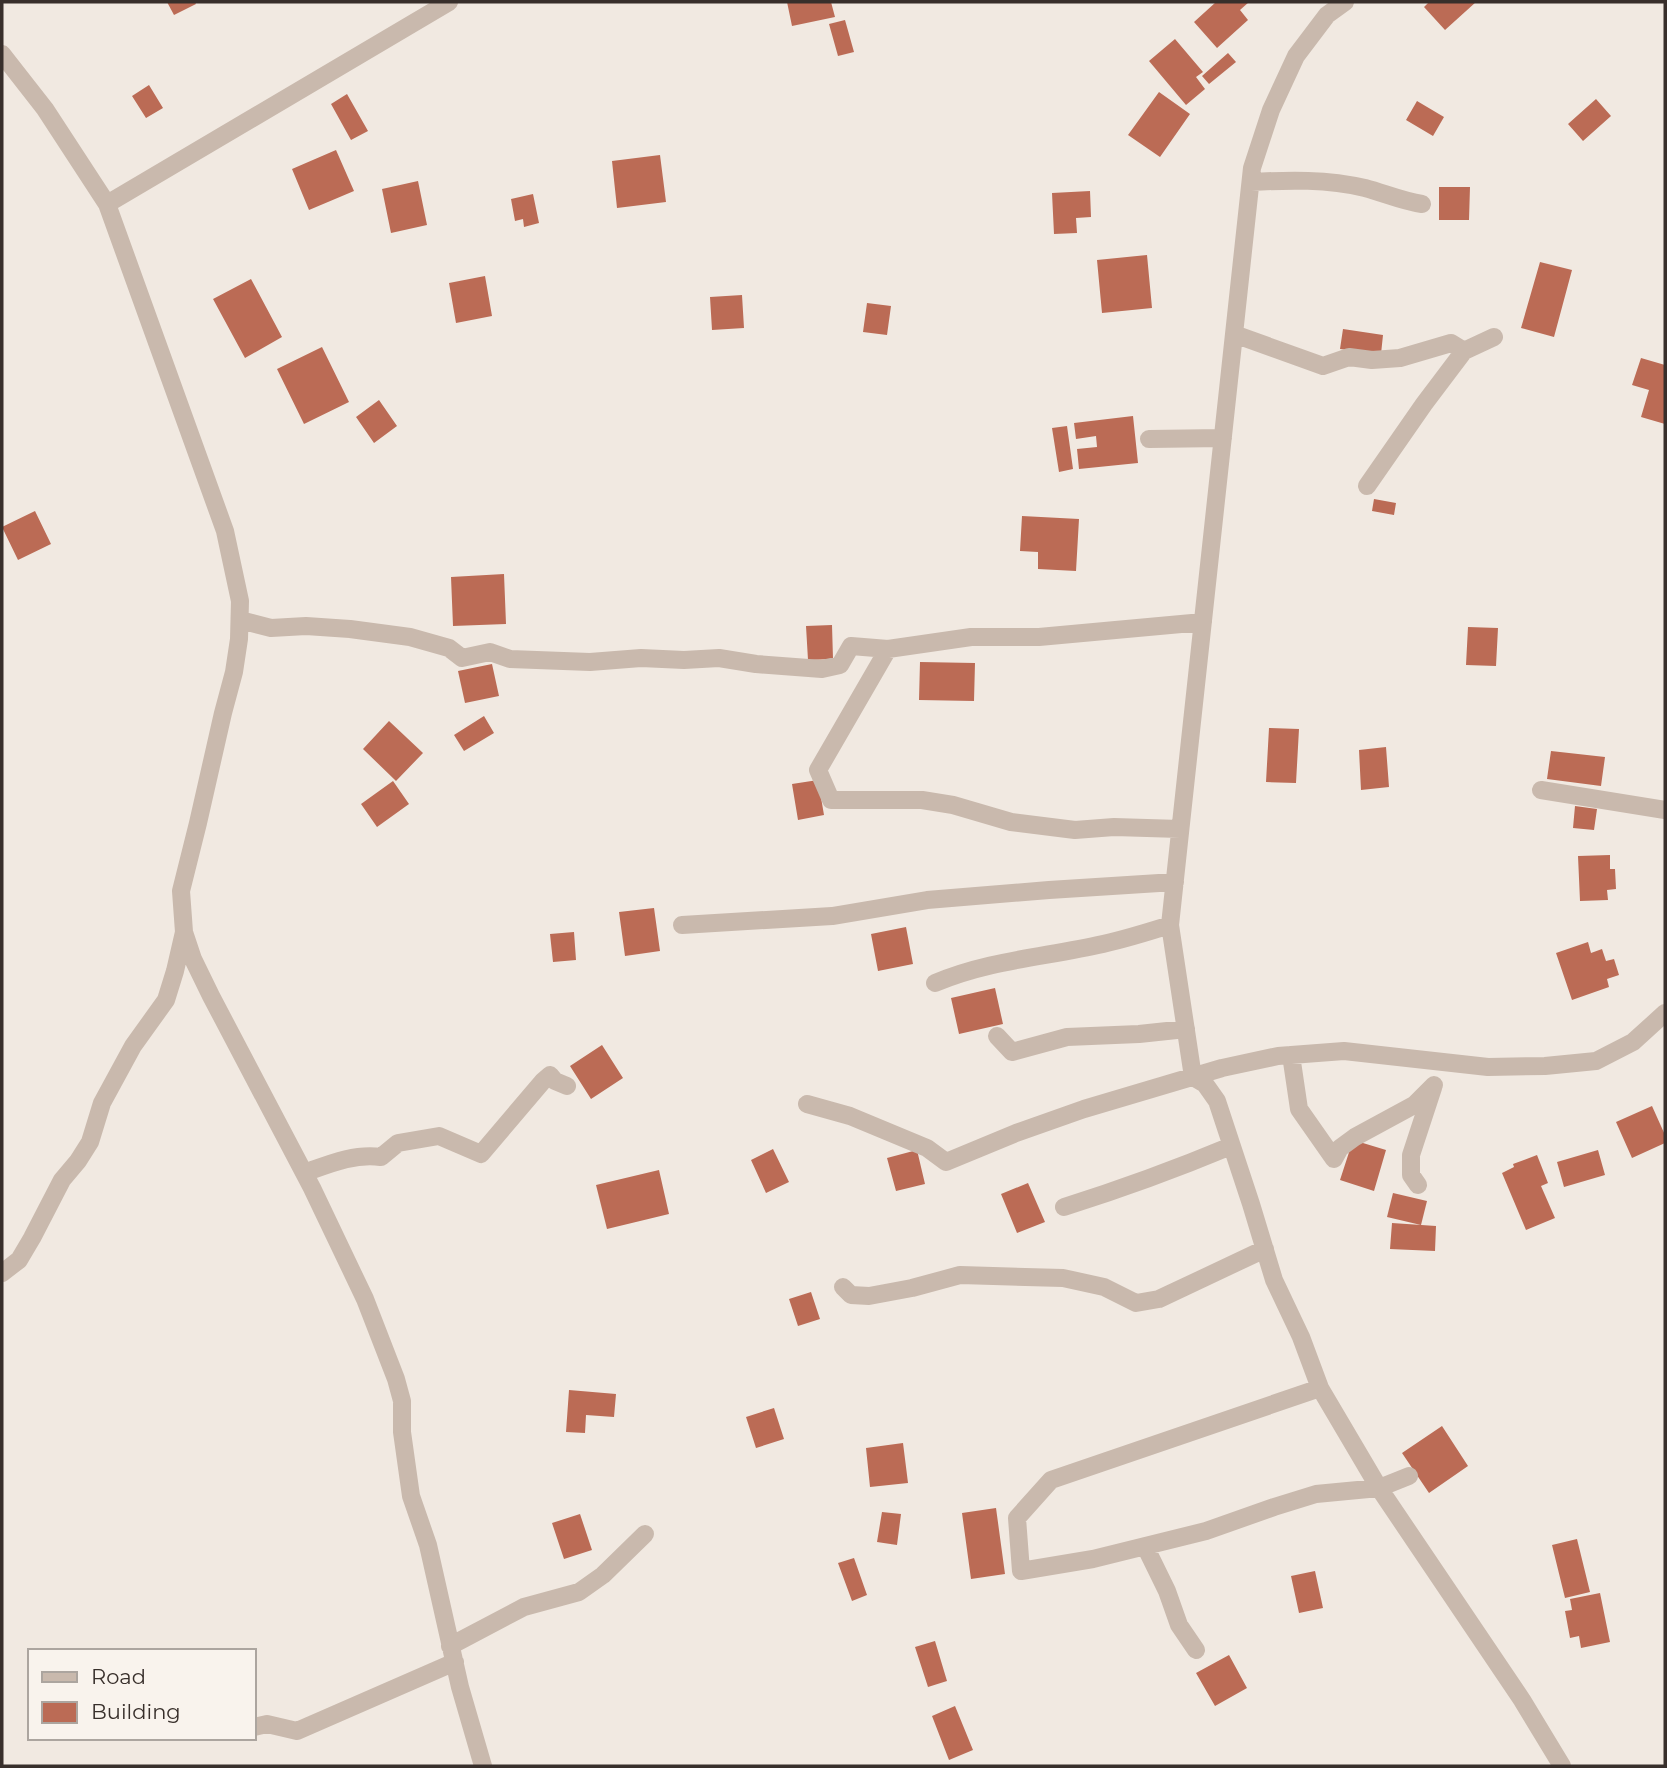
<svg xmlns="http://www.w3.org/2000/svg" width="1667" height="1768" font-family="Montserrat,sans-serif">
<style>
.building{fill:#bb6b55}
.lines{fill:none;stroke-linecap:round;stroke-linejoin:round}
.street{stroke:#c9b9ad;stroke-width:18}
</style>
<rect width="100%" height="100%" fill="#f1e9e1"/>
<path class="building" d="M167 2H195L196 4 174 15Z
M787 2H831L835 17 792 26Z
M1216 2H1249L1240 10 1248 20 1217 48 1194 22Z
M1429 2H1476L1445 30 1424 7Z
M845 20 854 52 838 56 829 24Z
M1175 39 1203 72 1196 77 1205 89 1186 105 1149 61Z
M1228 53 1236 62 1209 84 1202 76Z
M149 85 163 108 146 118 132 96Z
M1159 92 1190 114 1160 157 1128 135Z
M347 94 368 131 351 140 331 104Z
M1596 99 1611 116 1583 141 1568 124Z
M1417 101 1444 117 1433 136 1406 120Z
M336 150 354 191 309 210 292 169Z
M660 155 666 202 617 208 612 161Z
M418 181 427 225 391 233 382 189Z
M1439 187H1470L1469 220H1439Z
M1090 191 1091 217 1076 218 1077 233 1054 234 1052 193Z
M533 194 539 223 524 227 523 219 515 221 511 199Z
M1147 255 1152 308 1102 313 1097 260Z
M1540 262 1572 270 1554 337 1521 328Z
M485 276 492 316 456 323 449 283Z
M251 279 282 337 245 358 213 299Z
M742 295 744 328 712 330 710 297Z
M867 303 891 306 887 335 863 332Z
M1343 329 1383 335 1381 354 1340 349Z
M322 347 349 402 304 424 277 369Z
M1641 358 1665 365V424L1641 417 1649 390 1632 385Z
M379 400 397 426 374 443 356 417Z
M1133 416 1138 463 1079 469 1077 449 1097 447 1096 436 1076 439 1074 423Z
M1067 426 1073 469 1059 472 1052 428Z
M1374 499 1396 503 1394 515 1372 511Z
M35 511 51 544 18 560 2 527Z
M1022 516 1079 519 1076 571 1038 569V552L1020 551Z
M504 574 506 624 453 626 451 577Z
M832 625 833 659 808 660 806 626Z
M1468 627 1498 628 1496 666 1466 665Z
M920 662 975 663 974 701 919 700Z
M492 664 499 696 465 703 458 671Z
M484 716 494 733 464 751 454 735Z
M389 721 423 753 396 781 363 749Z
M1269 728 1299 729 1296 783 1266 782Z
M1386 747 1389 787 1361 790 1359 750Z
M1551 751 1605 757 1601 786 1547 779Z
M818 780 824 815 798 820 792 784Z
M393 781 409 804 377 827 361 804Z
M1575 806 1597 809 1594 830 1573 828Z
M1610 855V869H1615L1616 889 1607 890 1608 900 1580 901 1578 856Z
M654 908 660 951 625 956 619 912Z
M906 927 913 964 878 971 871 934Z
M574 932 576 960 553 962 550 934Z
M1588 942 1591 953 1602 949 1606 961 1614 959 1619 975 1607 979 1609 987 1572 1000 1556 953Z
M995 988 1003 1024 959 1034 951 998Z
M602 1045 623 1078 591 1099 570 1066Z
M1652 1106 1665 1135V1143L1632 1158 1616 1122Z
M1353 1140 1386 1150 1374 1191 1340 1180Z
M773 1149 789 1182 766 1193 751 1160Z
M917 1150 925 1184 896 1191 887 1158Z
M1598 1150 1605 1175 1564 1187 1557 1162Z
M1537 1155 1548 1183 1541 1186 1555 1218 1526 1230 1502 1173 1514 1167 1513 1164Z
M659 1170 669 1214 607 1229 596 1185Z
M1028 1183 1045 1222 1017 1233 1001 1194Z
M1393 1193 1427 1201 1421 1225 1387 1217Z
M1392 1223 1436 1226 1435 1251 1390 1249Z
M811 1292 820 1319 798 1326 789 1299Z
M569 1390 616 1394 614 1417 586 1415 585 1433 566 1432Z
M774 1408 784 1439 756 1448 746 1417Z
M1442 1426 1468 1466 1429 1493 1402 1453Z
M903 1443 908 1483 870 1487 866 1448Z
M996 1508 1005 1574 971 1579 962 1513Z
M882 1512 901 1514 897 1545 877 1542Z
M580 1514 592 1550 564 1559 552 1523Z
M1577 1539 1590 1592 1565 1598 1552 1545Z
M854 1558 867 1595 852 1601 838 1563Z
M1315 1571 1323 1608 1299 1613 1291 1576Z
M1600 1593 1610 1642 1581 1648 1579 1636 1570 1638 1565 1611 1572 1610 1570 1599Z
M935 1641 947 1681 928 1687 915 1647Z
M1229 1655 1247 1688 1215 1706 1196 1673Z
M955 1706 973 1750 949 1760 932 1716Z"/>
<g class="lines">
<path class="street" d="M1345 2 1327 15 1296 56 1271 110 1252 168 1170 925 1193 1077 1205 1084 1217 1101 1251 1204 1274 1280 1301 1337 1320 1388 1379 1488 1522 1700 1562 1766
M2 54 45 109 107 204 225 531 240 601 239 639 234 672 223 713 198 823 181 891 184 932 193 959 211 996 312 1188 365 1299 396 1379 402 1401V1432L411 1496 428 1545 460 1687 483 1766
M1251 182C1289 180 1327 179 1365 188 1384 193 1402 201 1422 204
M107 204 449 2
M1234 334 1323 366 1349 357 1372 360 1400 358 1451 343 1464 351 1494 337
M1149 439 1223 438
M1367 486 1424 404 1464 351
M240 620 271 628 306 626 350 629 410 637 449 648 462 658 490 652 510 659 590 662 641 658 684 660 719 658 756 664 822 669 840 665 851 646 888 649 971 637H1039L1203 622
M888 649 818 770 831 800H922L953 805 1011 822 1075 830 1114 827 1180 829
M1541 790 1665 810
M682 925 832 916 927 900 1049 890 1175 882
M935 983C989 960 1046 957 1103 944 1125 939 1148 932 1170 925
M997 1036 1012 1052 1067 1037 1139 1034 1186 1029
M1291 1055 1299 1109 1334 1159 1340 1148 1355 1137 1414 1105 1434 1085
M807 1104 850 1116 927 1148 946 1162 1016 1133 1084 1109 1222 1068 1278 1056 1344 1051 1488 1067 1545 1066 1596 1061 1633 1042 1665 1013
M304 1173C329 1164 355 1153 381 1157L398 1143 439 1136 481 1154 543 1081 550 1075 555 1081 567 1086
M1418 1185 1411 1175V1155L1433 1088
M1064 1207C1121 1189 1176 1169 1231 1146
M2 1273 19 1260 32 1238 62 1180 78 1161 90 1142 102 1103 133 1046 166 1000 175 971 184 932
M843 1287 851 1295 869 1296 912 1288 960 1275 1063 1278 1104 1287 1136 1303 1159 1299 1265 1249
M1320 1388 1051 1480 1017 1518 1021 1571 1093 1559 1206 1531 1274 1507 1316 1494 1379 1488 1409 1476
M1145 1546 1167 1591 1179 1625 1196 1650
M450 1646 524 1607 579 1592 603 1575 645 1534
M254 1727 267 1724 297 1731 455 1662"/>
</g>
<rect width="1667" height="1768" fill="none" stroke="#382f2b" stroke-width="7"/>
<rect x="28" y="1649" width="228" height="91" fill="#f9f3ed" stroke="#aca59f" stroke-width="2"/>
<rect x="42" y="1672" width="35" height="10" fill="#c9b9ad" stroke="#aca59f" stroke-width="2"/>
<text x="91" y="1684" font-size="21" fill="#382f2b">Road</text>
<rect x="42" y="1702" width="35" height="21" fill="#bb6b55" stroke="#aca59f" stroke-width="2"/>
<text x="91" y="1719" font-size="21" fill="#382f2b">Building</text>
</svg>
